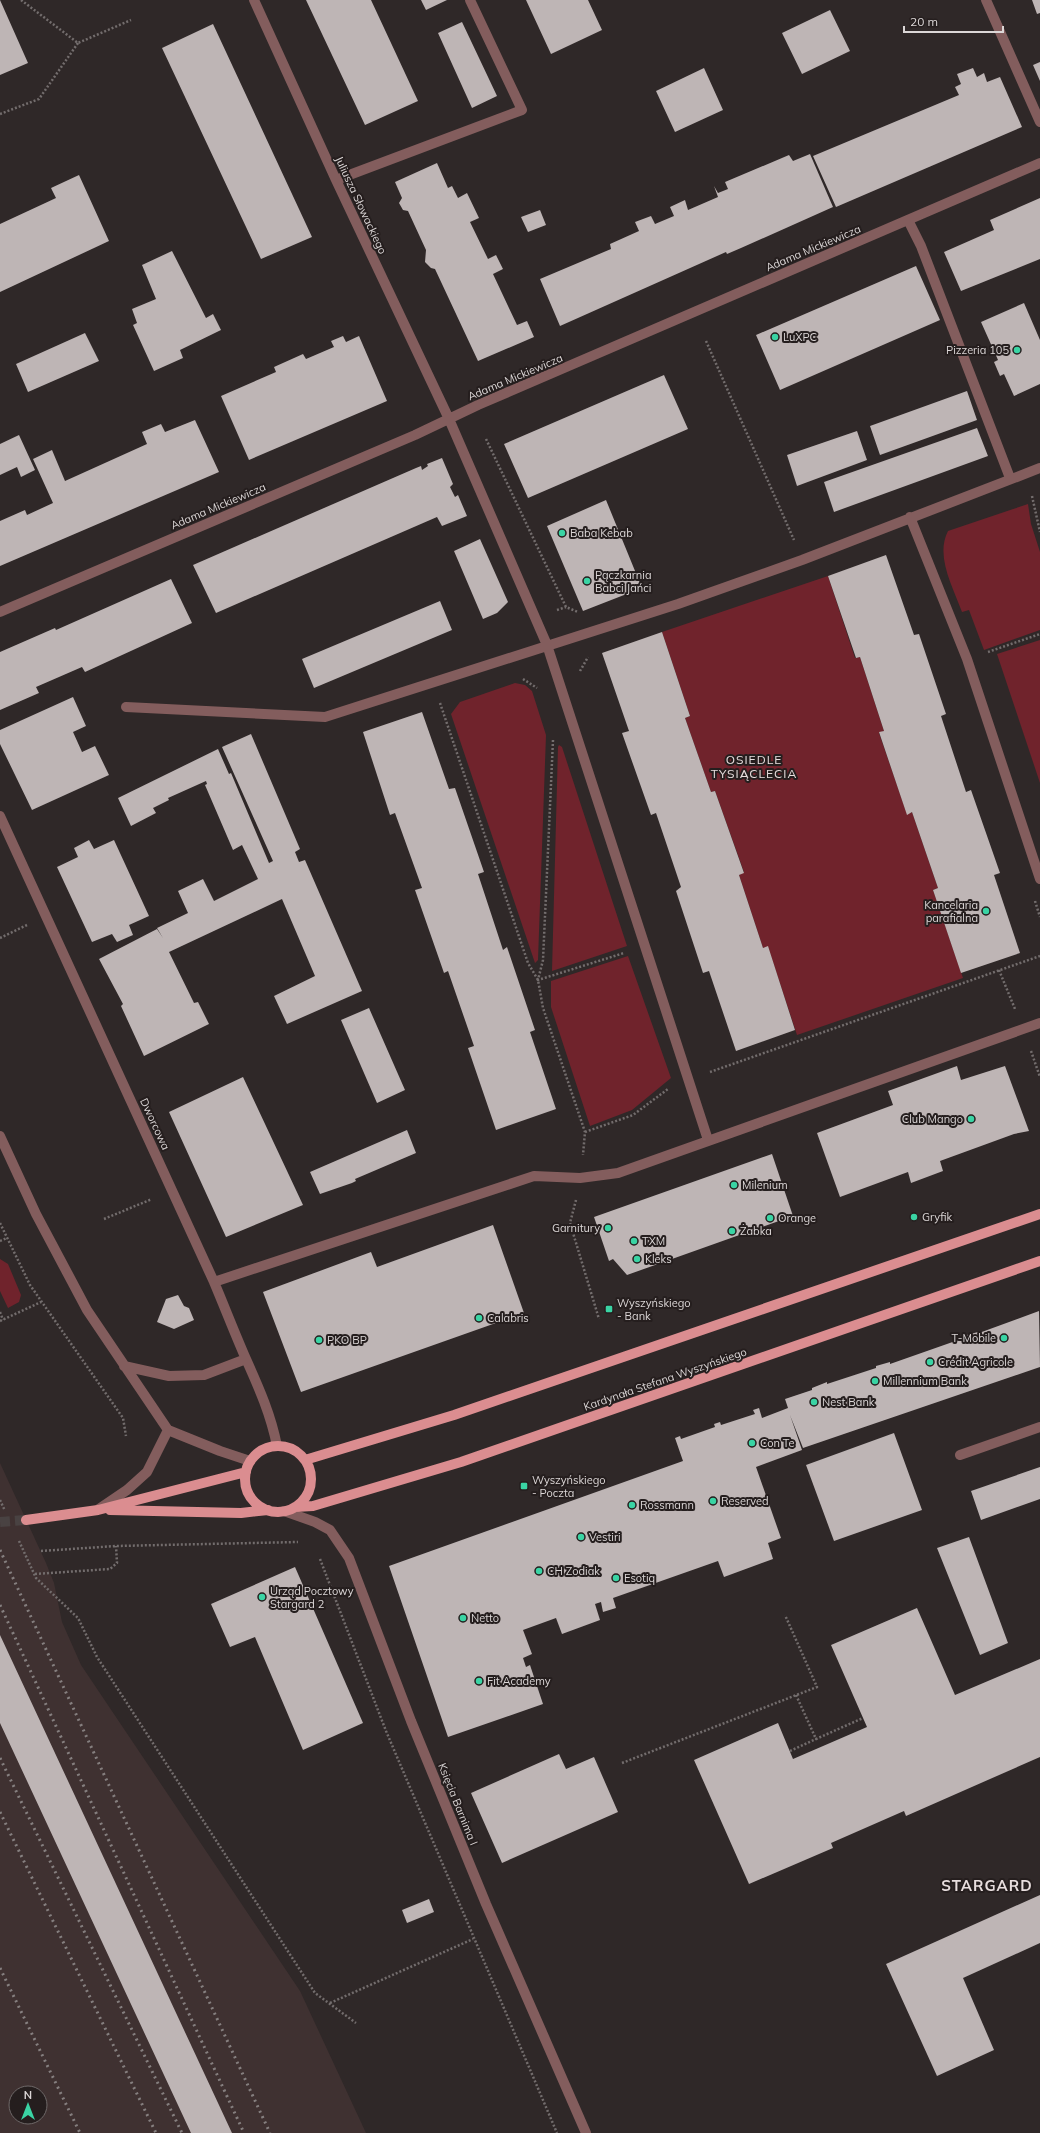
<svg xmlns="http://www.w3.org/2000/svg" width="1040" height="2133" font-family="Mulish,sans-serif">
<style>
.built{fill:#3f3131;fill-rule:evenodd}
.green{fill:#70232c}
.building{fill:#beb5b5}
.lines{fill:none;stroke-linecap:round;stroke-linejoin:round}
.major-tunnel{stroke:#494242;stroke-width:10;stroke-dasharray:10 5;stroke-linecap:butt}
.path{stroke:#736d6d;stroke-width:2.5;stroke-dasharray:2 2;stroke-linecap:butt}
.minor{stroke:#835d5d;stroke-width:10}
.major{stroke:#db8d90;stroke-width:10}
.rail{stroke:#857f7f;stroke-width:3;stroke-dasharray:2 4;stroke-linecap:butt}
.poi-dot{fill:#3ad4a4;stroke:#251e1e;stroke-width:1.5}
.labels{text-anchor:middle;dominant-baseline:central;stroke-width:4;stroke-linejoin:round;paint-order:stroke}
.street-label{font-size:11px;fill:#dcd7d7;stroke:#251e1e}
.poi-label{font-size:11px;fill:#dcd7d7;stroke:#251e1e;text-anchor:start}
.neighbourhood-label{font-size:12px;letter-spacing:1px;fill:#e8dede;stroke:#251e1e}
.district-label{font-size:15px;font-weight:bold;letter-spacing:1px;fill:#e8dede;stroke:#251e1e}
</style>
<rect width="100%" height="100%" fill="#2f2828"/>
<path class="built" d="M0 1463 46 1563 54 1583 62 1622 81 1665 300 1991 366 2133H0ZM16 2093H40V2117H16Z"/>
<path class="green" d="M1028 504 1031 524 1040 552V630L984 650 969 610 962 612C953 587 935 556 948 531Z
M828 576 855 658 860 657 884 731 879 733 907 814 912 812 938 888 933 890 963 978 797 1035 768 947 763 948 739 875 744 872 715 791 711 792 685 718 690 716 662 632Z
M1040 640V783L997 654Z
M515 683 525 685 532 691 546 735 538 960 535 963 451 714 460 702Z
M559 745 562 747 627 946 552 971 558 747Z
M628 956 671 1078 632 1110 590 1126 551 1007V981Z
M0 1259 8 1264 21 1295 19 1302 8 1308 0 1291Z"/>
<path class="building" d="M0 0 28 63 0 75Z
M306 0H371L418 101 365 125Z
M421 0H447L426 10Z
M526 0H588L602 30 551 54Z
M1032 0H1040V13L1037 14Z
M830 10 850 51 802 74 782 33Z
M462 22 497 96 472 108 438 33Z
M213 24 312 237 261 259 162 48Z
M1040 62V81L1033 65Z
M704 68 723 110 675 132 656 91Z
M973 68 977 77 984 73 987 82 1000 77 1022 127 836 207 813 156 959 95 955 87 961 84 957 74Z
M810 154 833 207 741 248 727 254 726 252 560 326 540 279 611 249 610 244 639 231 635 222 651 216 655 224 674 216 670 207 685 200 688 210 718 197 714 186 718 193 728 189 725 182 789 155 793 161Z
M437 163 448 188 452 186 458 198 467 193 479 218 470 222 488 259 496 255 503 269 493 274 517 325 527 321 534 337 478 361 435 269 431 268 425 262 426 250 408 211 403 210 399 203 402 198 395 182Z
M79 175 109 241 0 292V224L56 198 51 188Z
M1040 198V259L961 291 944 252 994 230 990 220Z
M540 210 546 225 528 232 521 217Z
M172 251 206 318 213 314 221 330 180 350 183 358 154 371 133 325 137 323 132 309 156 299 142 265Z
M916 266 940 320 780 390 756 335Z
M1024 303 1040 340V384L1014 396 1004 374 1000 376 994 362 998 360 981 322Z
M85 333 99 361 28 392 16 364Z
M343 336 346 342 359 336 387 401 249 460 221 396 276 372 274 367 303 354 306 359 334 347 331 341Z
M664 375 688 429 528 498 504 444Z
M967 391 977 420 880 455 870 426Z
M195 420 219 472 0 566V521L25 510 27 515 53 503 33 459 52 450 65 481 147 444 142 432 161 424 165 432Z
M977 428 988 456 834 512 824 482Z
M857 431 867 460 797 486 787 455Z
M19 435 35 470 21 477 17 467 0 475V444Z
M442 458 453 484 450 487 455 497 458 495 467 516 442 526 437 517 216 613 193 565 416 468 421 466 422 470 428 466 427 464Z
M606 500 642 588 583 611 547 526Z
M480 539 508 602 497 613 483 619 454 551Z
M886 555 914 635 919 634 946 714 941 716 966 792 971 790 1000 873 994 875 1020 953 961 973 933 890 938 888 912 812 907 815 879 732 884 731 860 657 856 658 828 576Z
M171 579 192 623 85 672 82 667 36 687 39 693 0 710V652L55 628 56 630Z
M440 601 452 630 314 688 302 659Z
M662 632 690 716 685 718 711 792 715 791 744 873 739 875 763 948 768 946 795 1030 736 1051 709 971 703 973 676 891 681 887 656 813 651 815 622 733 629 731 602 653Z
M73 697 86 726 73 732 82 752 95 746 109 775 32 810 0 744V730Z
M422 712 449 789 455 788 484 872 478 874 503 950 507 947 535 1030 530 1032 556 1109 496 1130 468 1048 474 1046 448 971 444 973 415 890 422 888 395 813 390 815 363 732Z
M251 734 300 849 295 852 299 862 305 860 362 991 287 1024 274 996 315 976 282 899 169 952 194 1003 198 1002 209 1024 144 1056 121 1006 123 1004 99 959 157 929 163 938 157 928 188 913 178 891 203 879 214 901 258 879 242 845 233 850 205 785 207 784 206 781 168 798 169 800 153 808 156 813 131 826 118 798 218 749 229 774 231 773 269 863 273 861 222 747Z
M89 840 94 849 114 840 149 916 129 925 133 935 117 942 112 934 92 942 57 867 78 857 74 848Z
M369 1008 405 1090 377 1103 341 1020Z
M957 1066 961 1080 1005 1066 1029 1131 1014 1134 940 1161 943 1171 911 1183 908 1172 840 1197 817 1133 893 1105 888 1091Z
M243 1077 303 1205 226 1237 169 1112Z
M407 1130 416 1153 355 1179 356 1181 352 1183 320 1194 310 1172Z
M772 1154 793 1216 627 1275 613 1259 609 1261 594 1217Z
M493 1225 524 1313 301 1392 263 1292 371 1252 377 1267Z
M178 1295 184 1306 189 1308 194 1320 174 1329 157 1322 166 1299Z
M1039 1311 1040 1367 803 1448 790 1415 802 1450 756 1467 781 1538 768 1543 773 1559 724 1577 718 1561 613 1598 616 1608 603 1612 601 1602 595 1604 600 1620 562 1634 556 1618 523 1630 532 1654 523 1658 526 1667 530 1665 543 1704 448 1737 389 1566 683 1461 675 1438 680 1436 681 1439 715 1427 714 1424 720 1422 721 1425 755 1414 753 1410 759 1408 762 1418 788 1408 785 1399 812 1390V1388L827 1382V1384L876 1368V1366L890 1362V1364L964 1338 963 1336 978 1332 979 1333Z
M894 1433 922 1510 834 1541 806 1465Z
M1040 1467V1499L981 1520 971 1491Z
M969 1537 1008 1643 980 1655 937 1548Z
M295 1567 363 1723 303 1750 255 1637 230 1647 211 1604Z
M917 1608 955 1695 1040 1659V1757L906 1816 904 1811 831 1843 833 1848 749 1884 694 1760 778 1723 793 1759 867 1727 831 1645Z
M0 1635 232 2133H191L0 1723Z
M559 1754 566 1769 594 1757 618 1812 502 1863 471 1793Z
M1040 1895V1943L963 1978 994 2050 937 2076 886 1964Z
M429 1899 434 1912 407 1923 402 1910Z"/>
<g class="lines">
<path class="major-tunnel" d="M0 1522 26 1520"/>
<path class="path" d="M21 0 78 43 131 20
M0 114 39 99 78 43
M706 341 794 540
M486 439 566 607 578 612
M1032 496 1040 532
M557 610 566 607
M988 652 1040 634
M580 671 588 657
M523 679 537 688
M440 703 528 963 538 980 543 1008 585 1132 583 1155
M553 740 543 960 538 980 624 953
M1035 901 1040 917
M0 938 27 925
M999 970 1015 1009
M1031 1051 1040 1077
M710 1072 1040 956
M585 1132 633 1115 668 1089
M576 1200 570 1223 599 1319
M104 1219 152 1199
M0 1223 30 1285 123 1418 126 1436
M0 1241 7 1238
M0 1312 3 1320
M0 1321 41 1302
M0 1500 5 1511
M19 1541 36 1578 78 1618 97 1657 315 1993 356 2023
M41 1551 116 1546 298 1542
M320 1559 386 1731 557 2133
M35 1574 110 1569 117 1563 116 1546
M796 1695 816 1739 863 1718
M790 1751 816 1739
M622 1763 817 1687 785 1615
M330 2003 473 1939"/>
<path class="minor" d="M254 0 336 180 449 419 547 645 708 1140
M986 0 1040 122
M336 180 522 110 470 0
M908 220 921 246 1010 478
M910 517 967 659 1040 879
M0 612 415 435 478 405 1040 163
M126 707 325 717 678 604 802 560 1040 468
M0 816 214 1282C225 1308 235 1334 246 1359 259 1388 271 1415 277 1446
M0 1136 36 1214 87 1310 168 1430 220 1451 250 1461
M214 1282 534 1176 580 1178 618 1173 1040 1023
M124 1366 169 1376 204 1375 246 1359
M960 1455 1040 1427
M99 1509 127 1490 147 1472 168 1430
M284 1511 315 1522 330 1530 349 1558 411 1721 486 1904 586 2133"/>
<path class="major" d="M245 1479a33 33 0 1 1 66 0a33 33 0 1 1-66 0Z
M305 1460 454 1415 1040 1214
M295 1507 313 1506 461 1462 1040 1261
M110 1510 241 1513 268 1510
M26 1520 98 1510 246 1472"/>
<path class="rail" d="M0 1550 270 2133
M0 1605 244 2133
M0 1758 182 2133
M0 1812 156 2133
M0 1968 80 2133"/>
</g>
<g class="poi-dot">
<circle cx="775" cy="337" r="4"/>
<circle cx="1017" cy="350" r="4"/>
<circle cx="562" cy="533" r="4"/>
<circle cx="587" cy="581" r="4"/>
<circle cx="986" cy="911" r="4"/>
<circle cx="971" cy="1119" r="4"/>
<circle cx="734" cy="1185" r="4"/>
<circle cx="914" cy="1217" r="4"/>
<circle cx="770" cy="1218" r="4"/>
<circle cx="608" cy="1228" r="4"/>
<circle cx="732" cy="1231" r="4"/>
<circle cx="634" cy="1241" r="4"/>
<circle cx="637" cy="1259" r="4"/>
<rect x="605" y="1305" width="8" height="8" rx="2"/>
<circle cx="479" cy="1318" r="4"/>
<circle cx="1004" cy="1338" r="4"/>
<circle cx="319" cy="1340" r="4"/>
<circle cx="930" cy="1362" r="4"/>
<circle cx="875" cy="1381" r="4"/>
<circle cx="814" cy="1402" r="4"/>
<circle cx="752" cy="1443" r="4"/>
<rect x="520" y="1482" width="8" height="8" rx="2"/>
<circle cx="713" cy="1501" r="4"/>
<circle cx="632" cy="1505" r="4"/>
<circle cx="581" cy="1537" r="4"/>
<circle cx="539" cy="1571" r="4"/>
<circle cx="616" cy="1578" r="4"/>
<circle cx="262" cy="1597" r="4"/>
<circle cx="463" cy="1618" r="4"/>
<circle cx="479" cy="1681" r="4"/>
</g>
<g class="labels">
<g class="street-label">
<text transform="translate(361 205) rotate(65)">Juliusza Słowackiego</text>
<text transform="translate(813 248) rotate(-23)">Adama Mickiewicza</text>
<text transform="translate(515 377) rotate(-23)">Adama Mickiewicza</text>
<text transform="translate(218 506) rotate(-23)">Adama Mickiewicza</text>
<text transform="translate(155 1124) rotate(65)">Dworcowa</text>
<text transform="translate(665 1379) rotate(-19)">Kardynała Stefana Wyszyńskiego</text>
<text transform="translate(458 1804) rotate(68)">Księcia Barnima I</text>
</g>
<g class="poi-label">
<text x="783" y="337">LuXPC</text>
<text x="1009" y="350" text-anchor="end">Pizzeria 105</text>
<text x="570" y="533">Baba Kebab</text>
<text x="595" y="575">Pączkarnia<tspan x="595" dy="13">Babci Jańci</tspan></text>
<text x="978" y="905" text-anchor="end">Kancelaria<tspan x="978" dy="13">parafialna</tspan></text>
<text x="963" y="1119" text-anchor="end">Club Mango</text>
<text x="742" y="1185">Milenium</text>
<text x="922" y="1217">Gryfik</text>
<text x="778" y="1218">Orange</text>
<text x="600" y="1228" text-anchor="end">Garnitury</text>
<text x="740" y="1231">Żabka</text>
<text x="642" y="1241">TXM</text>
<text x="645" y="1259">Kleks</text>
<text x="617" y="1303">Wyszyńskiego<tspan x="617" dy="13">- Bank</tspan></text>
<text x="487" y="1318">Calabris</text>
<text x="996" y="1338" text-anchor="end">T-Mobile</text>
<text x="327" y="1340">PKO BP</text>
<text x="938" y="1362">Crédit Agricole</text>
<text x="883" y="1381">Millennium Bank</text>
<text x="822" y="1402">Nest Bank</text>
<text x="760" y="1443">Con Te</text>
<text x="532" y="1480">Wyszyńskiego<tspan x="532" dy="13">- Poczta</tspan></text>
<text x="721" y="1501">Reserved</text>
<text x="640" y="1505">Rossmann</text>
<text x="589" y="1537">Vestiri</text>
<text x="547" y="1571">CH Zodiak</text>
<text x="624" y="1578">Esotiq</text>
<text x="270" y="1591">Urząd Pocztowy<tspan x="270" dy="13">Stargard 2</tspan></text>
<text x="471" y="1618">Netto</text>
<text x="487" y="1681">Fit Academy</text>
</g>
<g class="neighbourhood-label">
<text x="754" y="759">OSIEDLE<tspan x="754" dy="14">TYSIĄCLECIA</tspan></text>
</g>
<g class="district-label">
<text x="987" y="1885">STARGARD</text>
</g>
</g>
<g transform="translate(28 2105)"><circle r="19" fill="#251e1e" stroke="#6e6868"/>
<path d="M0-3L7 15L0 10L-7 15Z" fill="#3ad4a4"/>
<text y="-6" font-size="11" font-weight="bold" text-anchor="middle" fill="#dcd7d7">N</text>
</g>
<path d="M904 26v6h99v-6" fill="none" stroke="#dcd7d7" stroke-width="2"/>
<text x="910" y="26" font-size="12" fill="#dcd7d7" stroke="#251e1e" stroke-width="3" paint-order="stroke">20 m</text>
</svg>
